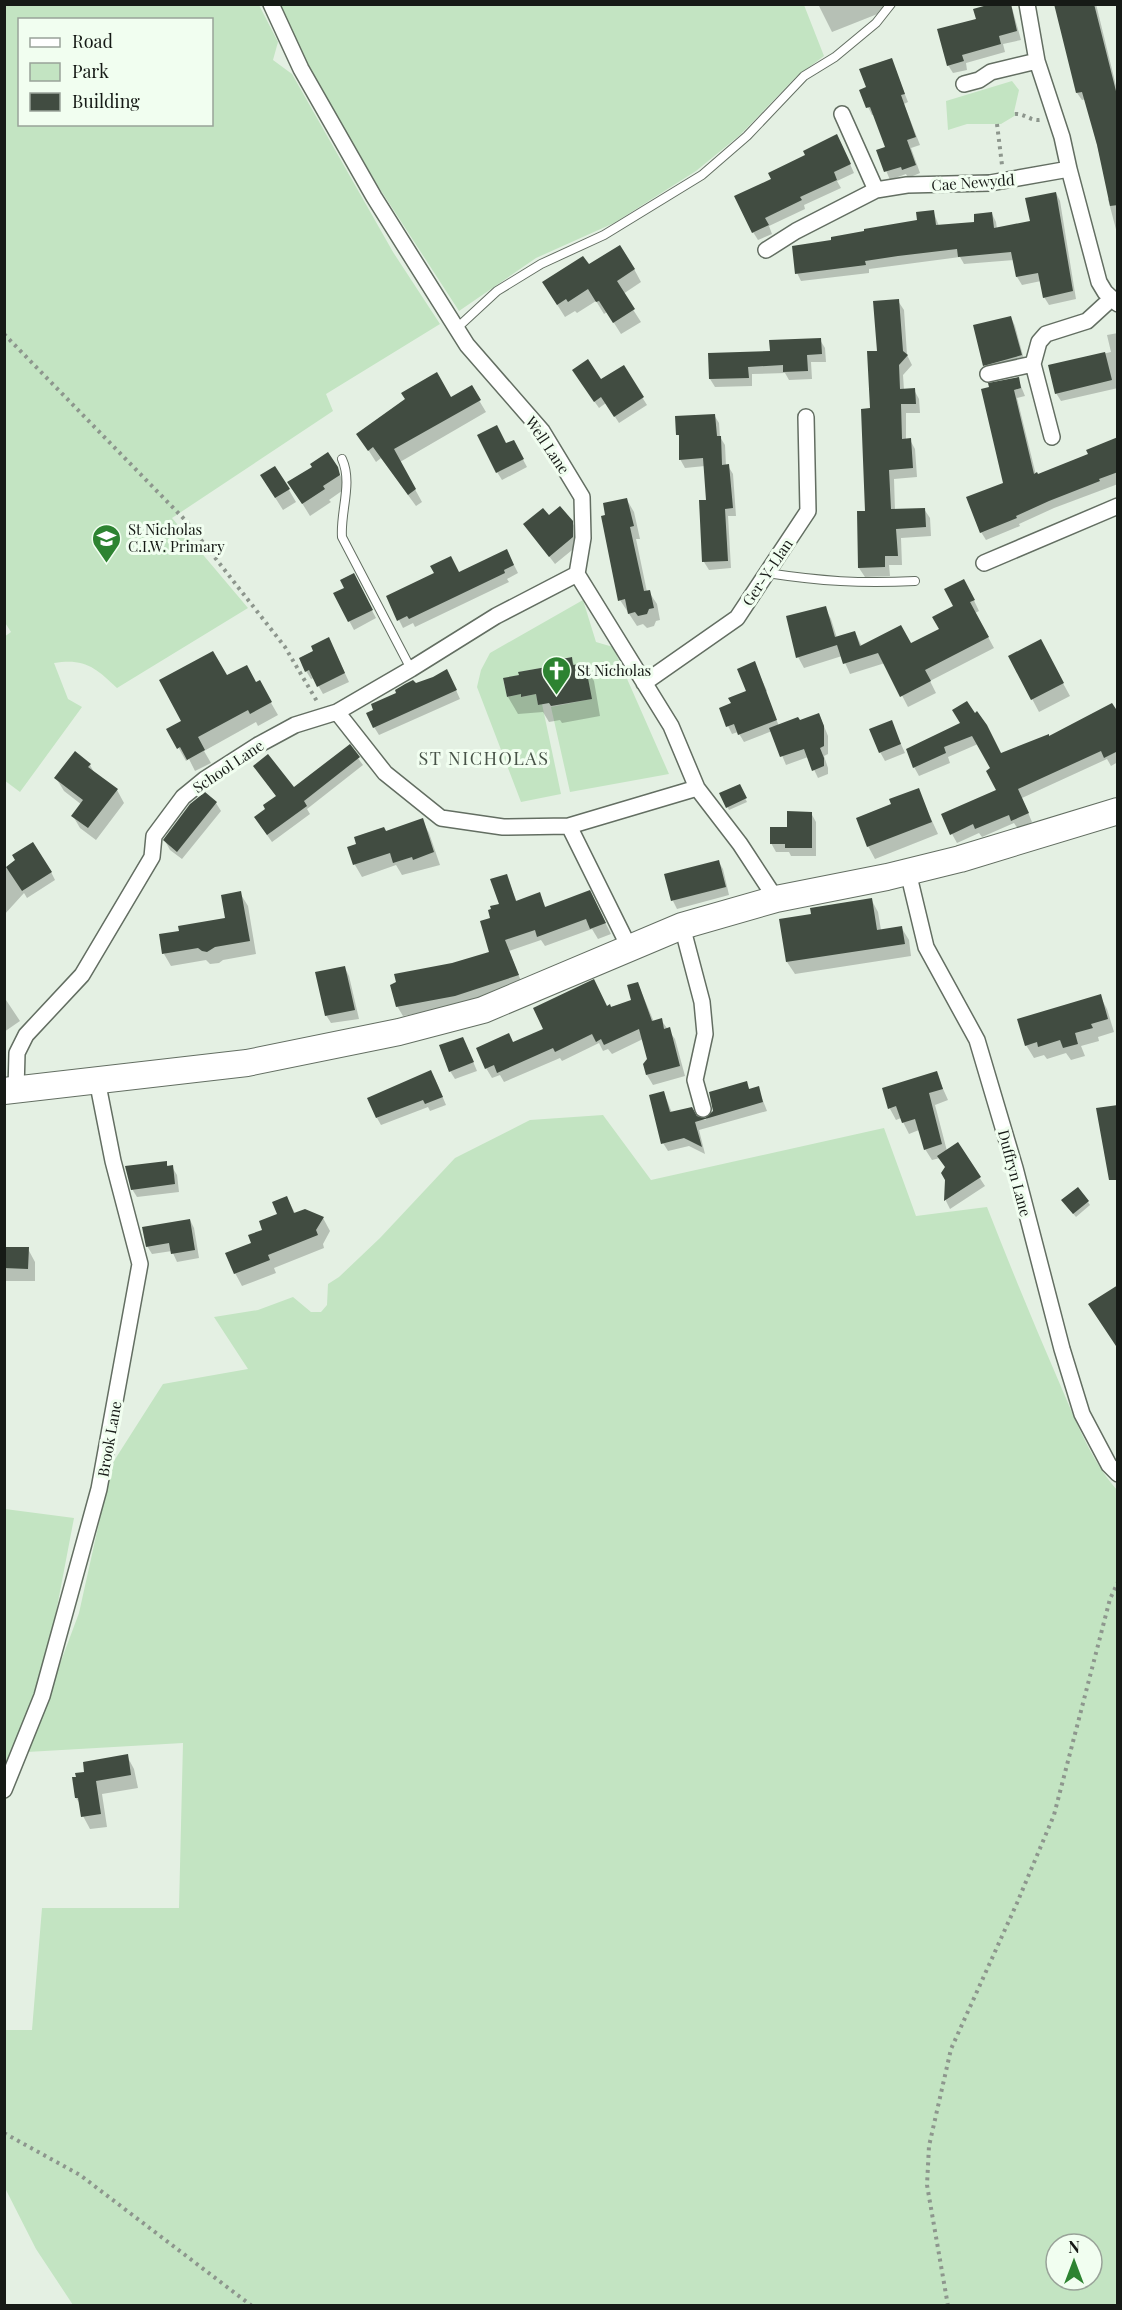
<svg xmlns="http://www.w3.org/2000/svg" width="1122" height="2310" font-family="'Playfair Display',serif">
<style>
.green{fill:#c3e4c2;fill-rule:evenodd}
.shadow{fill:#0003}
.building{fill:#414c41}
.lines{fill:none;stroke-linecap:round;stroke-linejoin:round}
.lane-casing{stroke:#636e62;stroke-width:10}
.street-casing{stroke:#636e62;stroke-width:18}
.primary-casing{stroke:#636e62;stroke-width:28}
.path{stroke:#8d968d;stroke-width:4;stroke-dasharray:3 4.5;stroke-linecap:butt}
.lane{stroke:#fff;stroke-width:8}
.street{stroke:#fff;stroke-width:15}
.primary{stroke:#fff;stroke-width:26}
.labels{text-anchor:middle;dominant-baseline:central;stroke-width:6;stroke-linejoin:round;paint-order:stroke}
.street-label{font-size:15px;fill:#161a16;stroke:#f1fef0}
.poi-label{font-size:15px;fill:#161a16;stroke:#f1fef0;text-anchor:start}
.quarter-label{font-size:18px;letter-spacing:1.5px;fill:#485348;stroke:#f1fef0}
</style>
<rect width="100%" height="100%" fill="#e4f0e3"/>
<path class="green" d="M5 4 259 5 278 42 273 60 292 74 393 252 440 324 326 394 333 411 172 518 248 608 117 688C96 668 85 658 54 663L68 699 82 707 20 792 4 780V637L11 632 4 621ZM20 20H212V124H20Z
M276 5H804L824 56 796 77 740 135 696 171 614 223 536 258 459 311 378 186 282 22Z
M1012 81 1019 90 1014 112 1016 115 1001 124H967L948 130 946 101Z
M583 600 596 642 613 647 669 774 570 792 551 707 591 699 585 663 573 665 571 657 552 660V666L519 672V675L503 679 507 697 521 694 522 697 536 694 538 705 542 704 561 794 521 802 477 687 481 670 490 653Z
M603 1115 651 1180 884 1128 916 1216 987 1207C1010 1266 1034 1324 1059 1382 1075 1419 1090 1459 1117 1490V2305H73L36 2249 5 2188V2030H32L42 1908H179L183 1743 27 1752 79 1613 112 1464 163 1384 248 1369 214 1317 258 1310 293 1297 311 1312H321L327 1305 328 1284 339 1277 380 1238 455 1158 530 1120ZM1056 2244H1092V2280H1056Z
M5 1509 74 1518 46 1665 5 1771Z"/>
<path class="shadow" d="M818 4H883L885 11 832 32Z
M1011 4 1021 40 1003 44 1005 52 966 63 967 70 953 73 948 65 978 20Z
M1056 4H1096L1118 94V237L1108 199 1110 198 1086 99 1082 100 1077 93Z
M891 59 908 102 904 104 920 145 911 148 920 173 908 178 906 174 890 180 878 151 887 148 874 115H872L868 107V88Z
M841 144 854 173 837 181 841 188 804 205 805 209 769 226 772 234 758 240 753 232 773 179Z
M1056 193 1060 201 1076 299 1049 305 1044 297 1041 281 1022 285 1017 277 1014 260 964 264 960 257 869 269V273L801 281 797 273 833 241 918 221 933 211 939 226 976 223 992 214 996 222 997 229 1031 222Z
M589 266 634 269 641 282 623 294 641 322 621 334 607 312 604 314 596 301 577 313 575 311 565 317 551 295Z
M898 301 904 310 907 355 912 365 903 375 904 390H914L919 399 920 413H906V440H910L915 449 917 477 894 479 895 511 924 509 930 518 931 536 901 538 902 565H889L890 576 865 577 859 568 866 512 872 410 878 352Z
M1011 317 1015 326 1025 363 989 373 985 365Z
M1118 333V388L1061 401 1056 393 1050 366 1111 352 1107 335Z
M820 340 825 348 826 362H811L812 379 789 380 785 373 752 374V386L715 387 710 379 771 352Z
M623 367 647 405 619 423 606 403 599 408 578 378 601 381Z
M1018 379 1025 396 1017 398 1036 475 1038 476 1090 455 1118 438V484L1054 508 1019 524 1020 526 986 540 981 532 1005 483 983 390Z
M471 387 486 412 400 462 422 502 416 506 381 458 376 462 358 434 451 399Z
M714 415 719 423 720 437 725 445 726 466H728L733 474 736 516H728L731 568 709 570 704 562 708 501 705 466 685 468 680 459V438L678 434Z
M506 445 518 450 527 467 502 480 497 472Z
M337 468 346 488 329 500 331 502 310 516 297 495Z
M269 488 289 490 296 502 283 510Z
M627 500 634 512 640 539H636L647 592H649L657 604 660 620 656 621 654 626 647 628 643 624 637 626 620 600Z
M548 517 572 522 577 531V546L555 564 525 525Z
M511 559 518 573 507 579 509 582 415 627 413 623 403 628 399 620 436 574H459Z
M353 575 376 618 354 630 335 594 346 588Z
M970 592 979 611 975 613 994 648 930 681 936 693 908 707 885 663 850 674 842 656 804 668 798 657 825 608 831 619 837 638 855 632 862 647 911 645 941 629 955 607Z
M333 647 349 682 323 694 314 678 311 679 306 671Z
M1047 654 1070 696 1039 712 1010 657Z
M571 659 575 666 584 665 594 681 600 716 562 723 560 720 549 722 543 712 518 714 508 697Z
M754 663 767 691 765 692 779 726 800 722 819 714 828 736V754L824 756 828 768V774L818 778 808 757 786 765 772 731 744 742 738 732 732 734 728 726 733 704 748 692Z
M227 677 256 684 259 682 278 715 258 726 256 722 204 751 211 763 195 771 189 759 186 761 168 729 183 721Z
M451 679 460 699 379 735 374 727 398 694 415 685Z
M1118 715V762L1111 766 1107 759 1022 798 1032 822 1018 829 1014 823 982 837 979 833 957 843 952 834 998 791 992 769 978 744 948 757 950 763 919 776 914 767 962 724 1001 754Z
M891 722 905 753 885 761 880 752Z
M349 746 363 765 307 809 310 814 272 842 260 825 267 810 277 797 255 767 293 789Z
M90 765 95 774 117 790 124 803 96 840 80 828 73 816 82 805 64 791 56 778Z
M739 786 747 802 729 810 721 794Z
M918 790 938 834 875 859 868 846 893 805Z
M216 803 221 811 182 859 170 850 165 841Z
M811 813 816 822V856H791L789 852H776L771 843Z
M422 820 429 833 440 865 402 875 396 865 362 877 355 865 349 848Z
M17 861 51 872 55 880 27 898 24 893 4 915V869Z
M718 861 723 869 729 895 677 909 673 901Z
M506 876 517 902 539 894 546 908 595 902 611 934 598 939 592 929 545 946 541 940 509 951 523 986 461 1006 403 1016 397 1006 452 964 491 953 492 919 501 905Z
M240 893 248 906 256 954 223 960 219 963 210 964 206 960 171 966 164 954 227 919Z
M871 899 878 912 881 930 901 927 909 940 911 956 795 974 787 962 813 915Z
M345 968 349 976 359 1019 331 1023 326 1015Z
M638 984 654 1022 661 1020 675 1039 685 1076 653 1085 647 1075 648 1059 643 1039 612 1054 608 1049 603 1051 599 1043 562 1061 560 1058 504 1082 500 1075 492 1078 486 1068 513 1043 607 1008 632 1001Z
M1100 996 1107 1009 1114 1032 1098 1037 1099 1041 1081 1046 1085 1056 1071 1060 1066 1053 1047 1059 1044 1055 1034 1058 1026 1045Z
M4 997 20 1021 4 1032Z
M467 1047 477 1071 455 1079 450 1071Z
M936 1073 948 1100 935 1105 947 1151 957 1144 985 1186 950 1209 946 1201 947 1168 940 1158 932 1160 925 1149 919 1130 909 1134 901 1118 896 1120 890 1109 884 1089Z
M435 1079 446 1105 430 1111 428 1107 381 1125 377 1118Z
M746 1083 750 1090 758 1088 767 1111 699 1130 705 1154 689 1146 668 1151 663 1143 664 1093 672 1113 705 1120Z
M166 1163 169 1168 172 1167 177 1175 179 1192 137 1197 132 1189Z
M287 1198 296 1215 323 1218 330 1231 323 1244 324 1248 274 1268 276 1273 242 1286 235 1273 253 1244 279 1214Z
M1088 1202 1090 1205 1076 1217 1065 1204Z
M190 1220 194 1228 199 1258 177 1262 172 1251 152 1254 147 1246Z
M4 1248 28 1249 35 1262V1281H4Z
M127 1756 134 1769 138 1788 102 1794 107 1827 90 1829 83 1816 81 1805 76 1798 86 1773Z"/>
<path class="building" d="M991 4H1011L1017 31 999 36 1001 44 962 55 964 61 947 66 937 29 976 19 973 9Z
M1054 4H1094L1118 99V205L1110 206 1097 145 1082 92 1076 93Z
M892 58 905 94 901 95 916 137 907 140 916 165 902 170 901 167 884 172 876 150 885 147 870 107 866 108 859 90 866 87 859 69Z
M837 134 851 164 834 172 837 180 800 197 802 200 765 218 769 225 752 233 734 196 771 179 768 173 805 155 803 151Z
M1056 192 1073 291 1043 298 1038 273 1016 277 1011 252 958 257 957 249 898 256 865 261 866 265 795 274 792 246 831 240V237L864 231V229L917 220 916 212 934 210 936 225 974 222V214L992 212 994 228 1030 221 1025 198Z
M620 245 635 269 617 281 635 309 613 323 599 301 596 302 588 289 568 302 566 299 557 305 542 282 583 256 589 264Z
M899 299 903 351 908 355 899 365 900 389 915 388 916 404H901L902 439 911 438 913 468 889 470 891 509 925 508 926 527 896 529 898 556H885V567L858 568 857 511H865L861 409 870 408 867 351H877L873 301Z
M1011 316 1022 355 983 366 973 325Z
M821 338 822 354 807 355 808 371 783 372V365L748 367 749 378 709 379 708 353 770 351 769 340Z
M1105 352 1112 380 1055 394 1048 365Z
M588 359 601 379 624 365 644 397 614 417 601 397 594 402 572 370Z
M437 372 451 397 472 385 481 400 394 449 416 489 408 495 373 447 368 451 356 434 405 399 401 393Z
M1019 377 1021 388 1014 390 1034 474 1037 472 1038 474 1088 454 1086 450 1118 437V472L1099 479 1100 481 1049 501 1016 516 1017 518 980 533 966 497 1003 483 981 389 989 387 988 383Z
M715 414 717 436H721L722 465 729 464 733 508 725 509 728 561 702 562 699 500H706L703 458 679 460V435H676L675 416Z
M497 425 506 443 514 440 524 459 496 473 477 435Z
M328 452 338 467 340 475 323 486 325 489 302 504 287 482 312 467 310 464Z
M275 466 290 489 275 498 260 475Z
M627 498 634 526 630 527 644 591 650 590 654 608 649 609 647 614 638 616 635 612 628 614 625 599 618 601 601 516 605 515 603 503Z
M560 506 573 521V537L549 557 523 524 543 508 549 515Z
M507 549 514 565 504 570 505 573 409 619 407 616 397 621 386 596 434 573 430 566 451 556 459 572Z
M354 573 373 610 348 622 333 593 344 588 340 580Z
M964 579 975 600 970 602 989 637 925 670 931 681 900 697 878 653 843 664 837 645 796 658 786 616 826 606 835 637 855 631 860 646 901 625 911 643 939 629 932 617 953 606 944 589Z
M329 637 345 673 317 687 309 670 305 672 299 658 313 651 311 646Z
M1041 639 1064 683 1031 700 1008 656Z
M213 651 227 675 247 665 256 682 260 680 272 702 250 714 248 710 198 737 205 750 187 760 180 747 177 749 166 729 181 721 159 680Z
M572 657 573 665 585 663 592 699 551 706 549 703 538 705 536 694 521 697V694L507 697 503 678 519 675 518 672 552 666 551 661Z
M755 661 777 720 738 735 734 724 726 727 719 708 731 703 728 698 746 691 737 669Z
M447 669 457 690 373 728 366 713 373 710 371 704 396 693 395 690 405 684 413 680 416 683 433 677Z
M967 701 975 713 977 711 987 725 1001 753 1049 734V736L1112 703 1118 712V751L1104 758 1101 751 1018 789 1029 813 1011 821 1009 815 975 829 973 824 950 835 941 814 996 790 986 771 990 768 972 736 944 747 946 753 913 768 906 749 960 723 952 710Z
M819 713 824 726V746L820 748 824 758V766L812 771 804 749 780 757 769 728 798 717 800 720Z
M892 720 901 744 879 753 869 729Z
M350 744 360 757 304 801 307 806 267 835 254 817 265 809 263 805 276 796 253 766 268 754 294 787Z
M75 751 91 764 88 767 118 789 88 828 71 816 83 800 54 778Z
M740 784 747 798 726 808 719 793Z
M919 788 932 822 867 847 856 818 891 804 889 799Z
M205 792 217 802 177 852 163 840 190 804Z
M787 811 812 812V848H785V844H770V827H787Z
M423 818 434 852 413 860 412 857 393 863 390 853 353 865 347 847 356 844 354 837 384 827 386 831Z
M33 842 52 872 22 891 6 867 15 860 12 855Z
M719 860 726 887 671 901 664 874Z
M507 874 516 901 540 892 545 907 590 890 606 923 590 929 586 919 537 937 535 930 505 940 519 975 455 996 396 1007 390 985 396 982 394 974 452 963 489 952 480 921 490 918 488 910 491 909 490 906 499 904 490 879Z
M241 891 250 941 215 947 207 952 202 951 198 948 162 954 159 934 179 931 178 926 225 918 221 895Z
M872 898 877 930 902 926 905 944 786 962 779 919 811 914 810 908Z
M345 966 355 1010 325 1016 315 972Z
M594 979 607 1006 610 1004 611 1007 631 1000 627 985 638 982 652 1021 662 1018 664 1029 670 1027 680 1066 646 1075 643 1064 647 1059 639 1029 604 1045 601 1039 596 1042 592 1034 555 1052 553 1048 497 1073 494 1065 485 1069 476 1048 509 1033 513 1042 543 1029 533 1008Z
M1101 994 1108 1019 1091 1024 1093 1028 1075 1033 1078 1044 1063 1048 1060 1040 1038 1047 1037 1042 1025 1046 1017 1019Z
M463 1037 474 1062 449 1072 439 1045Z
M431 1070 443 1097 425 1104 423 1100 376 1118 367 1098Z
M937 1071 943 1089 929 1093 942 1144 924 1150 915 1119 902 1123 896 1106 888 1109 882 1088Z
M747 1081 749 1089 759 1086 763 1102 695 1122 702 1147 684 1138 661 1144 649 1095 664 1091 670 1112 692 1107 697 1116 705 1118 713 1111 709 1092Z
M1118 1105V1180H1109L1096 1108Z
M958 1142 981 1177 944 1201 945 1180 941 1173 945 1167 937 1156Z
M167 1161V1166L173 1165 175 1184 131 1190 125 1166Z
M1078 1187 1089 1201 1073 1214 1061 1200Z
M287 1196 294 1213 305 1209 324 1217 316 1230 318 1235 268 1255 270 1260 234 1274 225 1253 251 1243 248 1235 262 1230 259 1221 277 1214 272 1202Z
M190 1219 195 1250 171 1254 169 1243 146 1247 142 1227Z
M4 1247H29L28 1269 4 1268Z
M1118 1285V1349L1088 1304Z
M128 1754 131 1775 96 1781 101 1814 81 1817 78 1798H75L72 1777H76L75 1773 84 1772 83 1762Z"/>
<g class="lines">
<defs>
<path id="lane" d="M457 328 497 291 541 264 604 235 702 175 747 136 804 76 835 57 876 23 891 4
M342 459C353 483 340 512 342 537L411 669
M767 573C820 581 861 584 915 581"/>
<path id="street" d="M271 4 301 69 374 197 467 345 542 431 582 497 583 538 577 574 671 726 697 788 740 844 776 899
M1027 4 1037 61 1062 137 1069 169
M964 84 979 80 991 72 1037 61
M842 114 876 190
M766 250 796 231 876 190 907 185 990 183 1069 169 1099 282 1105 292 1118 304
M988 374 1033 364
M1052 437 1033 364 1039 342 1046 334 1087 321 1111 299
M984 563 1118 506
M644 683 737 618 808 511 806 417
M337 712 385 773 441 818 503 827 569 826 697 788
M569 826 629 947
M908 872 926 947 977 1040 1015 1168 1062 1349 1082 1414 1109 1465 1118 1474
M682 926 702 1002 705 1034 695 1080 703 1109
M16 1090 17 1053 26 1035 82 975 152 857 154 836 183 797 205 779 258 745 295 725 337 712 411 669 496 616 577 574
M4 1790 42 1696 99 1489 140 1264 113 1161 97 1080"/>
<path id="primary" d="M4 1091 247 1063 399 1032 483 1010 682 926 776 899 887 877 960 859 1118 811"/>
</defs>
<use href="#lane" class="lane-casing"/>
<use href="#street" class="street-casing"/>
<use href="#primary" class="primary-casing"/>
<path class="path" d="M1015 114C1024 113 1030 121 1040 120
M997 124 1002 165
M4 334 187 522 285 647 318 703
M4 2133 80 2175 252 2306
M948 2306 927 2185 929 2146 951 2049 1017 1903 1054 1815 1110 1599 1118 1582"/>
<use href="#lane" class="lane"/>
<use href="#street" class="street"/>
<use href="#primary" class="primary"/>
</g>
<defs>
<symbol id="school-pin" viewBox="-11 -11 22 30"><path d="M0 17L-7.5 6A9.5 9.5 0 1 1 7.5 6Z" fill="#2d8331" stroke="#f1fef0"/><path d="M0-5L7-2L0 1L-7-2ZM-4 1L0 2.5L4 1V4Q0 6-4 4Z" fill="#fff"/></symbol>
<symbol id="church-pin" viewBox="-11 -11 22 30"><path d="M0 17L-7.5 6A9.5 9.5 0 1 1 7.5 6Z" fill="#2d8331" stroke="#f1fef0"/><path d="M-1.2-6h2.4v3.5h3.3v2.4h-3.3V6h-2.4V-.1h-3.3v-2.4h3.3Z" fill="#fff"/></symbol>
</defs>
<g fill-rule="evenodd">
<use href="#school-pin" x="90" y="522" width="33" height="45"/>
<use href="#church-pin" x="540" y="654" width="33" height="45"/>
</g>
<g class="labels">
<g class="street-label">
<text transform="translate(973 182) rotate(-4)">Cae Newydd</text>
<text transform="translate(548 445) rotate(56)">Well Lane</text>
<text transform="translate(767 572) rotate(-56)">Ger-Y-Llan</text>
<text transform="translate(228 766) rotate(-34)">School Lane</text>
<text transform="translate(1015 1173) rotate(75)">Duffryn Lane</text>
<text transform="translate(109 1439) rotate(-80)">Brook Lane</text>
</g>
<g class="poi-label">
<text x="128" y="529">St Nicholas<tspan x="128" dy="17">C.I.W. Primary</tspan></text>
<text x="577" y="670">St Nicholas</text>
</g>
<g class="quarter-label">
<text x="484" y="758">ST NICHOLAS</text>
</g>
</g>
<rect width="1122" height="2310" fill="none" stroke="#161a16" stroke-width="12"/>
<rect x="18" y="18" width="195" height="108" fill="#f1fef0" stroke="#99a399" stroke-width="1.5"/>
<rect x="30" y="38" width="30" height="9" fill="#ffffff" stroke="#99a399" stroke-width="1.5"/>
<text x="72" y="48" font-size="18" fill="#161a16">Road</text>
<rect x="30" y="63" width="30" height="18" fill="#c3e4c2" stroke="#99a399" stroke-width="1.5"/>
<text x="72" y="78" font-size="18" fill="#161a16">Park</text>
<rect x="30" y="93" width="30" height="18" fill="#414c41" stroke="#99a399" stroke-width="1.5"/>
<text x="72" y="108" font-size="18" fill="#161a16">Building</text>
<g transform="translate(1074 2262)"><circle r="28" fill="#f1fef0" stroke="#99a399" stroke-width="1.5"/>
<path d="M0-4.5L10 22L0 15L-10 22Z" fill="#2d8331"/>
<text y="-9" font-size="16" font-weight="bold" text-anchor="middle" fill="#161a16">N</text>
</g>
</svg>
